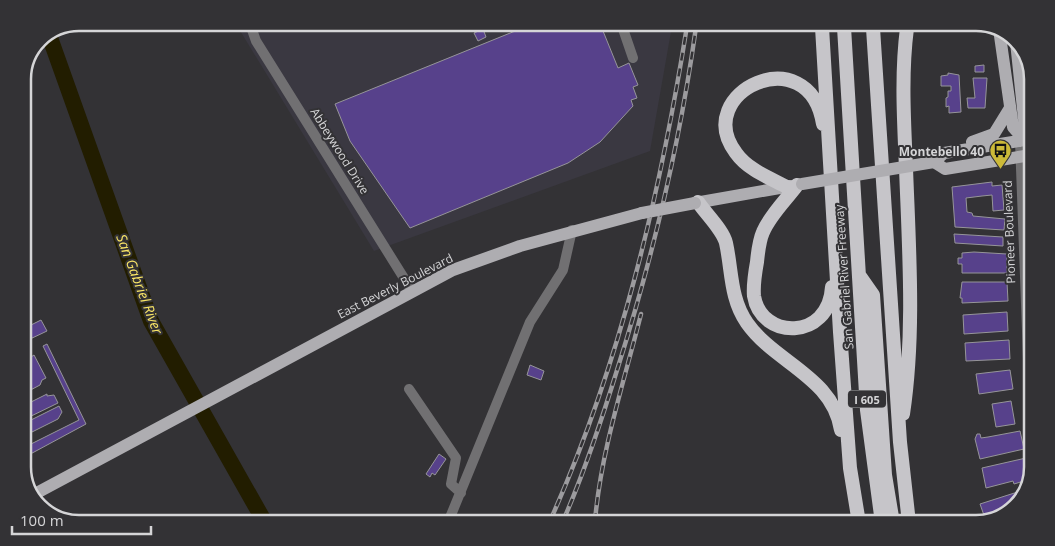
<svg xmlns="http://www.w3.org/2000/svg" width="1055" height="546" font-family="'Open Sans',sans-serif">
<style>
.built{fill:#3a3841}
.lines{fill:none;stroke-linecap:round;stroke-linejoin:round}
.river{stroke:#221d00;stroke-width:16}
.building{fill:#57418b;stroke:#969599}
.minor{stroke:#717072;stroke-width:10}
.major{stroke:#aeadb1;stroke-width:12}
.highway{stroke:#c6c5c9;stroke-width:14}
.rail-casing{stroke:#9c9b9e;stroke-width:4.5}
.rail{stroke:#333235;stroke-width:2.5;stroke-dasharray:8;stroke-linecap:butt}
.major-bridge{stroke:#aeadb1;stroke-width:12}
.labels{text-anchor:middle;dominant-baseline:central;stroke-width:4;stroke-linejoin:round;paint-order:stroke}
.shield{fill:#333235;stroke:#a4a4a6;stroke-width:1}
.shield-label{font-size:11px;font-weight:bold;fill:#d5d5d7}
.street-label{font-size:12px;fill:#d5d5d7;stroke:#333235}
.poi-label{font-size:12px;font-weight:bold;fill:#d5d5d7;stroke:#333235;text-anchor:end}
.water-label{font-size:14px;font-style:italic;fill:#f9e566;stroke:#333235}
.rim{fill:none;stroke:#d5d5d7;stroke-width:2.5}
</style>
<rect width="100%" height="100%" fill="#333235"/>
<path class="built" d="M236 24 672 26 650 151 374 251Z"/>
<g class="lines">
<path class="river" d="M49 35 151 321 263 519"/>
</g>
<path class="building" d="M530 25 609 26V28L603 31 618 68 629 63 638 85 633 87 637 98 631 100 633 106 600 142 568 163 410 228 350 141 335 104Z
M483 29 486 37 478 41 474 33Z
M984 65V72H975V66Z
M948 73 959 75 961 112 949 113V106L946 107V98L948 97V91H951V86H941V76L948 75Z
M973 78H987L985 108H968L967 98H975Z
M992 182V186L1002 185 1004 210 993 211 992 195 982 196 966 198 967 212 972 213 973 216 1005 219 1004 230 955 227 952 187Z
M954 234 1003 237V246L955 243Z
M974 252 1007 254V273H962V264H958V258H962V253Z
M962 282H1007L1008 301 962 303V298H960Z
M1007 312 1008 331 964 334 963 315Z
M41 320 47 331 28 340 23 329Z
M23 331 27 340 23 342Z
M1009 340 1010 359 966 361 965 343Z
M47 344 86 424 23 458V448L79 420 43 346Z
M25 355 31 357 34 355 46 378 42 380 40 385 23 394V356Z
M530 365 544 371 541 380 527 375Z
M1010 370 1013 389 979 394 976 374Z
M47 394V396L54 395 58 403 23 420V406Z
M1011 401 1015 424 996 427 992 404Z
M59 406 62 412 58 419 26 435 23 424Z
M1020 431 1024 449 980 459 975 439 977 434H980L981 438 988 437Z
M439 454 446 459 435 475 432 473 430 477 426 474Z
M1026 458 1027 478H1023L1024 481 1014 484 1013 481 986 488 982 468Z
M1027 489 1004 516 986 521 980 504Z"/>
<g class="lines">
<path class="minor" d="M250 24 256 41 412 291
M622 26 633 58
M1020 141 1028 358
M23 303 25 308 23 310
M409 389 456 458 451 484 461 493
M449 520 530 322 563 270 572 230"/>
<path class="major" d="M999 29 1013 127 1019 134 1020 141
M1016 42 1025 128 1019 134
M972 142 994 134 1010 108
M1031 155 945 169 934 162 944 153 1031 139
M695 203 791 186
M31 496 453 270 520 246 642 213"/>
<path class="highway" d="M822 27 840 332 850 468 859 523
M844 27 867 410 882 523
M873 28 900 442 909 523
M797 185C786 200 770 215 763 232 759 241 758 252 757 262 755 273 753 285 754 296 761 340 829 341 832 287
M787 187C770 178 748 170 736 153 690 92 809 37 823 124
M698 202C706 214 723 230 726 243 732 270 730 299 747 323 775 363 833 377 841 430
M859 275 873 295 885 475 893 523
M903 414C915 333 909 250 906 168 904 121 901 74 907 28"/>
<defs>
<path id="rail" d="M550 521C620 365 660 195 687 26
M563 521C585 471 602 419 618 367 653 256 680 142 696 27
M595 521C601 451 624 382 641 314"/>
</defs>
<use href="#rail" class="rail-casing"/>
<use href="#rail" class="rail"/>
<path class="major-bridge" d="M802 184 934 162
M642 213 695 203"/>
</g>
<defs>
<symbol id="bus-pin" viewBox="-11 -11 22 30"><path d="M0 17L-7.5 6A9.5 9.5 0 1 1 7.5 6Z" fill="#ccb938" stroke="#333235"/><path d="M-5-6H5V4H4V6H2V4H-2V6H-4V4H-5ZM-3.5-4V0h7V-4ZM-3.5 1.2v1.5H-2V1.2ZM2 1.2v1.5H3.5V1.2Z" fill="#111"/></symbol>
</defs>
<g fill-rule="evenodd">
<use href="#bus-pin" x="988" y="138" width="25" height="34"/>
</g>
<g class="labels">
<rect class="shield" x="848" y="390.5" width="38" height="17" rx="4"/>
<g class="shield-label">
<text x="867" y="399">I 605</text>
</g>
<g class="street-label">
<text transform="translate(340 151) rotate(58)">Abbeywood Drive</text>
<text transform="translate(1009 232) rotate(-92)">Pioneer Boulevard</text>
<text transform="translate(844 277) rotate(-94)">San Gabriel River Freeway</text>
<text transform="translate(395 286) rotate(-27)">East Beverly Boulevard</text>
</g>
<g class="poi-label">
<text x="984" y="151">Montebello 40</text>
</g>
<g class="water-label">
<text transform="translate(140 284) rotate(69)">San Gabriel River</text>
</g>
</g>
<path d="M0 0H1055V546H0ZM79 31H976A48 48 0 0 1 1024 79V467A48 48 0 0 1 976 515H79A48 48 0 0 1 31 467V79A48 48 0 0 1 79 31Z" fill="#333235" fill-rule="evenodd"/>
<path class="rim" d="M79 31H976A48 48 0 0 1 1024 79V467A48 48 0 0 1 976 515H79A48 48 0 0 1 31 467V79A48 48 0 0 1 79 31Z"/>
<path d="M12 526v8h139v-8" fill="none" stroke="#d5d5d7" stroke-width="2.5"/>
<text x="20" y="526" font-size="15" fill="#d5d5d7" stroke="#333235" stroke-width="4" paint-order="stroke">100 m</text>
</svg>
